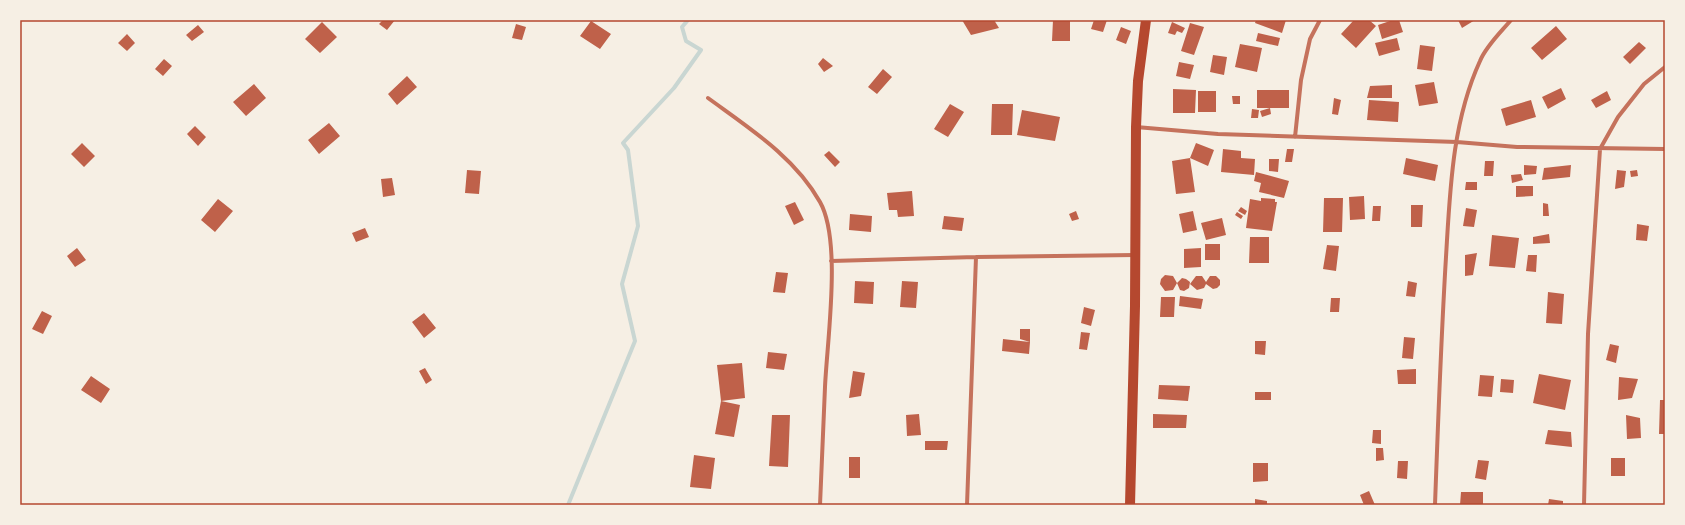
<svg xmlns="http://www.w3.org/2000/svg" width="1685" height="525" font-family="Manrope,sans-serif">
<style>
.lines{fill:none;stroke-linecap:round;stroke-linejoin:round}
.stream{stroke:#c9d6d2;stroke-width:4}
.building{fill:#bf614a}
.minor{stroke:#c5725c;stroke-width:4}
.primary{stroke:#b5482f;stroke-width:10}
.neatline{fill:none;stroke:#b5482f;stroke-width:1.5}
</style>
<rect width="100%" height="100%" fill="#f6efe4"/>
<g class="lines">
<path class="stream" d="M568 505 635 341 622 284 638 226 628 150 623 143 674 88 701 50 686 41 682 27 688 20"/>
</g>
<path class="building" d="M383 20H395L387 30 379 24Z
M962 20H994L999 28 971 35Z
M1053 20H1070V41H1052Z
M1094 20H1107L1103 32 1091 29Z
M1256 20H1286L1282 33 1255 23Z
M1354 20H1369L1376 26 1356 48 1341 34Z
M1393 20H1399L1403 32 1382 39 1378 25Z
M1458 20H1475L1462 28Z
M591 21 611 34 600 49 580 36Z
M322 22 337 37 320 53 305 39Z
M1172 22 1185 28 1182 33 1177 31 1175 35 1168 33Z
M1190 23 1204 27 1194 55 1181 51Z
M516 24 526 27 522 40 512 38Z
M198 25 204 32 192 41 186 35Z
M1556 26 1567 39 1542 60 1531 48Z
M1121 27 1131 31 1126 44 1116 40Z
M1258 33 1280 38 1278 46 1256 41Z
M127 34 135 43 127 51 118 43Z
M1397 38 1400 50 1379 56 1375 43Z
M1639 42 1646 48 1630 64 1623 57Z
M1240 44 1262 48 1257 72 1235 67Z
M1420 45 1435 47 1432 71 1417 69Z
M1213 55 1227 57 1224 75 1210 72Z
M823 58 833 66 824 72 818 64Z
M164 59 172 66 163 76 155 69Z
M1179 62 1194 65 1190 79 1176 76Z
M883 69 892 77 877 94 868 87Z
M407 76 417 87 397 105 388 94Z
M1434 82 1438 103 1419 106 1415 85Z
M254 84 266 98 246 116 233 102Z
M1392 85V98H1367L1370 86Z
M1561 88 1566 99 1548 109 1542 97Z
M1173 89 1196 90 1195 113H1173Z
M1257 90H1289V108H1257Z
M1198 91H1216V112H1198Z
M1607 91 1611 100 1596 108 1591 100Z
M1232 96H1240V104H1233Z
M1334 98 1341 100 1338 115 1332 114Z
M1369 100 1399 102 1398 122 1367 120Z
M1531 100 1536 117 1506 126 1501 109Z
M950 104 964 112 948 137 934 129Z
M992 104H1013L1012 135H991Z
M1270 108 1271 114 1262 117 1260 111Z
M1252 109 1259 110 1258 118H1251Z
M1022 110 1060 117 1055 141 1017 135Z
M329 123 340 136 319 154 308 140Z
M195 126 206 137 198 146 187 134Z
M82 143 95 156 84 167 71 154Z
M1196 143 1214 150 1208 166 1190 158 1195 192 1176 194 1172 161 1190 158Z
M1223 149 1241 151V158L1255 159 1254 175 1221 172Z
M1287 149H1294L1292 162H1285Z
M829 151 840 162 835 167 824 155Z
M1406 158 1438 165 1435 181 1403 174Z
M1269 159H1279L1278 172 1269 171Z
M1485 161H1494L1493 176H1484Z
M1524 165 1537 166 1536 174 1524 175Z
M1571 165 1570 177 1542 180 1544 168Z
M467 170 481 171 479 194 465 193Z
M1617 170 1626 171 1624 187 1615 189Z
M1637 170 1638 176 1631 177 1630 171Z
M1256 172 1289 181 1284 198 1259 192 1261 183 1254 181Z
M1521 174 1523 180 1512 183 1511 175Z
M392 178 395 195 383 197 381 179Z
M1466 182H1477V190H1465Z
M1516 186H1533V196L1516 197Z
M912 191 914 216 898 217 897 210H889L887 193Z
M1364 196 1365 219 1350 220 1349 197Z
M1261 198 1275 199V202H1277L1272 231 1246 228 1250 199 1261 201Z
M1324 198H1343L1342 232H1323Z
M218 199 233 211 215 232 201 220Z
M795 202 804 220 794 225 785 206Z
M1543 203 1548 204 1549 216H1543Z
M1411 205H1423L1422 227H1411Z
M1373 206H1381L1380 221H1372Z
M1241 207 1247 211 1245 215 1238 211Z
M1466 208 1477 210 1474 227 1463 226Z
M1076 211 1079 219 1072 221 1069 214Z
M1193 211 1197 230 1183 233 1179 214Z
M1237 212 1243 216 1241 219 1235 215Z
M850 214 872 216 871 232 849 230Z
M944 216 964 218 962 231 942 229Z
M1222 218 1226 235 1206 240 1201 223Z
M1637 224 1649 226 1647 241 1636 240Z
M365 228 369 237 356 242 352 233Z
M1549 234 1550 243 1533 244V237Z
M1492 235 1519 238 1515 268 1489 266Z
M1250 237H1269V263H1249Z
M1205 244H1220V260H1205Z
M1327 245 1339 246 1336 271 1323 269Z
M77 248 86 260 75 267 67 256Z
M1201 248V267L1184 268V249Z
M1477 253 1473 275 1465 276V255Z
M1528 255H1537L1536 272 1526 271Z
M776 272 788 273 785 293 773 292Z
M1165 275 1173 276 1177 283 1182 278 1186 279 1190 282 1189 288 1184 291 1180 290 1177 283 1173 290 1165 291 1160 284 1161 279Z
M1196 276H1202L1206 282 1210 276H1216L1220 280V285L1217 288 1213 289 1206 284 1204 288 1197 290 1190 284Z
M855 281 874 282 873 304 854 303Z
M902 281 918 282 916 308 900 307Z
M1408 281 1417 283 1415 297 1406 296Z
M1548 292 1564 294 1562 324 1546 323Z
M1180 296 1203 299 1201 309 1179 306Z
M1161 297H1175L1174 317H1160Z
M1331 298H1340L1339 312H1330Z
M1084 307 1095 310 1091 326 1081 323Z
M42 311 52 316 43 334 32 329Z
M424 313 436 328 424 338 412 322Z
M1020 329H1030V342L1020 339Z
M1081 332 1090 333 1087 350 1079 349Z
M1404 337 1415 338 1413 359 1402 358Z
M1003 339 1030 342 1029 354 1002 351Z
M1255 341H1266L1265 355 1255 354Z
M1610 344 1619 346 1616 363 1606 360Z
M768 352 787 354 784 370 766 368Z
M742 363 745 398 721 401 717 365Z
M425 368 432 380 426 384 419 371Z
M1416 369V384H1398L1397 370Z
M853 371 865 373 861 396 849 398Z
M1539 374 1571 380 1565 410 1533 403Z
M1480 375 1494 376 1492 397 1478 396Z
M91 376 110 389 101 403 81 390Z
M1619 377 1638 379 1632 398 1618 400Z
M1501 379 1514 380 1513 393 1500 392Z
M1159 385 1190 386 1188 401 1158 399Z
M1255 392H1271V400H1255Z
M1660 400H1665V434H1659Z
M721 401 740 405 734 437 715 434Z
M919 414 921 435 907 436 906 415Z
M1153 414 1187 415 1186 428H1153Z
M772 415H790L788 467 769 466Z
M1626 415 1640 418 1641 438 1627 439Z
M1373 430H1381V444L1372 443Z
M1548 430 1571 432 1572 447 1545 444Z
M925 441H948L947 450H925Z
M1376 448H1383L1384 460 1376 461Z
M694 455 715 458 711 489 690 487Z
M849 457H860V478H849Z
M1611 458H1625V476H1611Z
M1478 460 1489 461 1486 480 1475 478Z
M1398 461H1408L1407 479 1397 478Z
M1253 463H1268V481L1253 482Z
M1369 491 1375 505H1364L1360 495Z
M1461 492H1483V505H1460Z
M1255 499 1267 501V505H1255Z
M1549 499 1563 501V505H1548Z"/>
<g class="lines">
<path class="minor" d="M708 98C749 128 795 157 820 202 842 241 827 341 825 387 823 426 822 466 820 505
M1136 127 1218 134 1457 142 1517 147 1665 149
M1295 137 1301 80 1310 39 1320 20
M831 261 976 257 1135 255
M967 505 976 257
M1435 505C1438 422 1441 339 1446 257 1450 191 1452 122 1480 61 1486 46 1501 32 1511 20
M1584 505 1588 334 1600 149 1618 117 1644 84 1665 67"/>
<path class="primary" d="M1130 505 1135 306 1136 127 1138 81 1146 20"/>
</g>
<rect width="1685" height="525" fill="none" stroke="#f6efe4" stroke-width="42"/>
<rect x="21" y="21" width="1643" height="483" class="neatline"/>
</svg>
